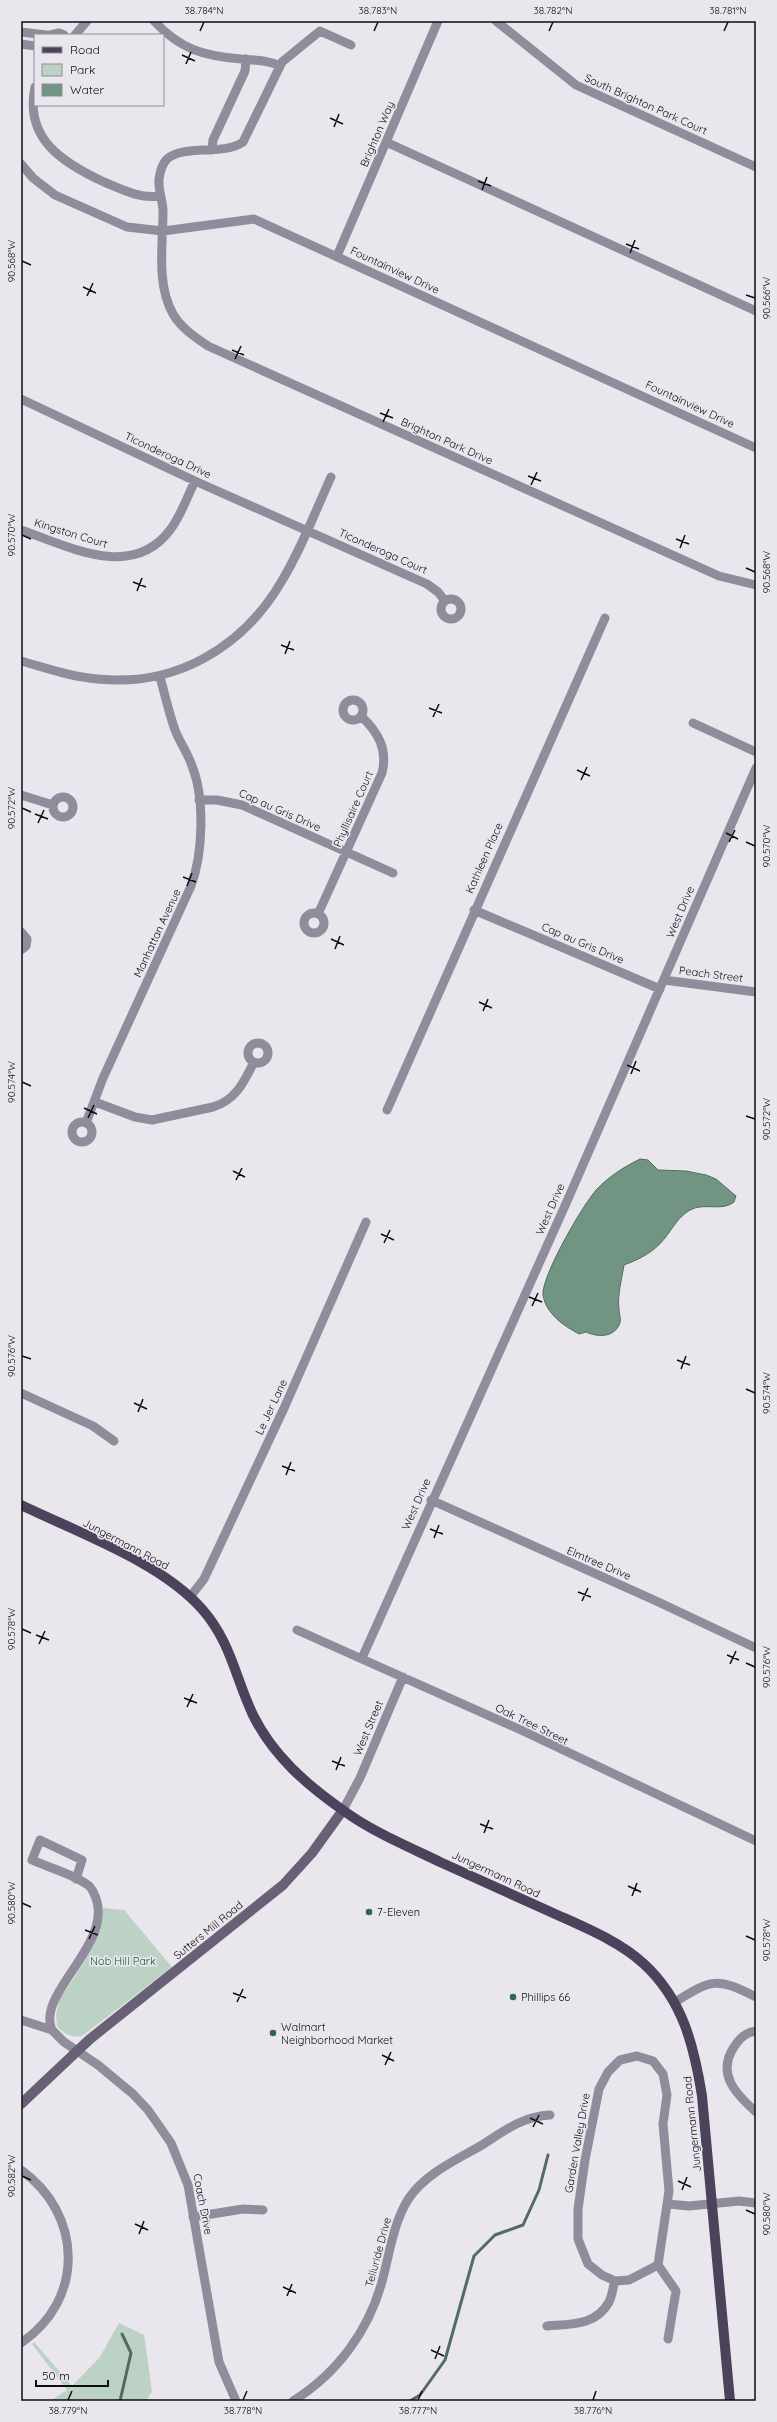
<svg xmlns="http://www.w3.org/2000/svg" width="777" height="2422" font-family="Quicksand,sans-serif">
<style>
.green{fill:#bbd2c5}
.water{fill:#719582;stroke:#536c60}
.lines{fill:none;stroke-linecap:round;stroke-linejoin:round}
.stream{stroke:#536c60;stroke-width:3}
.street{stroke:#918c9b;stroke-width:9}
.secondary{stroke:#686075;stroke-width:10}
.primary{stroke:#4b425b;stroke-width:10}
.ticks{fill:none;stroke:#0e0d0f;stroke-width:1.5}
.poi-dot{fill:#2f664c;stroke:#e9e6ed;stroke-width:1.5}
.labels{text-anchor:middle;dominant-baseline:central;stroke-width:3.5;stroke-linejoin:round;paint-order:stroke}
.street-label{font-size:11px;fill:#0e0d0f;stroke:#e9e6ed}
.poi-label{font-size:11px;fill:#0e0d0f;stroke:#e9e6ed;text-anchor:start}
.park-label{font-size:11px;fill:#0e5338;stroke:#e9e6ed}
.neatline{fill:none;stroke:#0e0d0f;stroke-width:1.5}
.ticks-label{font-size:10px;text-anchor:middle;fill:#0e0d0f}
</style>
<rect width="100%" height="100%" fill="#e9e6ed"/>
<path class="green" d="M103 1908 124 1910 172 1967 82 2036C71 2038 64 2034 57 2026L56 2015 59 2001C77 1972 101 1943 103 1908Z
M119 2323 144 2335 152 2391 146 2401H50L67 2390 32 2344 34 2342 72 2386 100 2357Z"/>
<path class="water" d="M640 1159 648 1160 658 1170 686 1171 706 1175 716 1179 736 1196 734 1202C722 1212 704 1202 690 1210 678 1217 673 1228 665 1238 654 1252 640 1259 624 1265 622 1278 617 1296 619 1309 619 1315 622 1320 619 1325 613 1338 597 1337 586 1332L579 1334C564 1326 546 1314 543 1295 541 1277 584 1202 598 1188 611 1175 624 1167 640 1159Z"/>
<g class="lines">
<path class="stream" d="M120 2401 131 2353 122 2334
M410 2401 420 2395 445 2360 474 2256 495 2235 523 2225 539 2190 548 2155"/>
<path class="street" d="M154 21C180 49 203 56 241 59 254 60 267 60 280 66
M496 21 576 85 756 167
M21 32 46 35
M50 35 59 33 64 35
M75 35 87 21
M21 44 35 46
M351 45 320 31 282 62 243 142C224 156 184 144 167 159 162 164 160 172 159 179 158 190 163 201 163 212 163 244 156 284 173 314 181 328 195 337 208 346L719 576 756 585
M35 87C24 139 63 163 104 182 123 190 140 199 160 196
M386 142 756 311
M212 150 213 140 245 71 246 59
M21 164 33 178 55 195 127 227 163 231 254 219 756 448
M337 256 438 21
M21 399 195 481 427 584 438 592 445 601
M21 530C68 546 132 581 170 530 181 516 187 497 195 481
M441 609a10 10 0 1 1 20 0a10 10 0 1 1-20 0Z
M21 661C46 668 71 677 98 679 174 687 241 649 280 584 301 550 315 512 331 477
M343 710a10 10 0 1 1 20 0a10 10 0 1 1-20 0Z
M693 723 756 752
M21 795 53 805
M53 807a10 10 0 1 1 20 0a10 10 0 1 1-20 0Z
M199 800H217L242 805 393 873
M474 910 660 989
M304 923a10 10 0 1 1 20 0a10 10 0 1 1-20 0Z
M318 914 382 773C388 749 378 732 361 716
M21 932 27 939 26 946 21 950
M664 980 756 992
M248 1053a10 10 0 1 1 20 0a10 10 0 1 1-20 0Z
M95 1102 135 1117 152 1120 213 1107C236 1100 244 1082 254 1062
M387 1110 605 618
M72 1132a10 10 0 1 1 20 0a10 10 0 1 1-20 0Z
M86 1123 103 1078 191 886C203 854 205 798 192 766 188 753 180 743 175 730 169 713 165 695 160 677
M21 1393 93 1426 114 1441
M431 1500 654 1600 756 1648
M190 1597 204 1579 285 1406 366 1222
M297 1630 521 1730 756 1841
M362 1658 568 1199 756 768
M343 1810 360 1778 403 1677
M675 2002C712 1979 716 1977 756 1997
M21 2020 52 2030 64 2042 98 2065 133 2094 148 2110 171 2143 188 2185 219 2362 236 2401
M52 2030C36 1995 109 1947 97 1902 96 1897 92 1888 88 1885 73 1874 50 1868 32 1860L40 1840 82 1860 76 1879
M756 2031C746 2032 740 2038 734 2047 716 2074 736 2094 756 2112
M637 2056 653 2061 663 2074 667 2095 663 2124 669 2191 658 2265 629 2280 615 2281 602 2275 588 2264 578 2239V2209L585 2160 599 2089 608 2072 620 2060Z
M21 2170C83 2214 85 2300 21 2343
M668 2204 689 2206 739 2201 756 2203
M193 2217 243 2209 263 2210
M658 2265 676 2291 668 2339
M547 2326C570 2324 596 2326 609 2302 612 2296 613 2287 615 2281
M293 2401C338 2373 370 2329 383 2278 390 2251 394 2221 409 2198 426 2173 458 2159 482 2145 504 2131 523 2116 550 2115"/>
<path class="secondary" d="M21 2104 90 2039 283 1885 312 1853 343 1810"/>
<path class="primary" d="M21 1505C77 1532 161 1562 202 1609 231 1642 235 1677 253 1715 273 1756 307 1785 344 1811 373 1832 407 1846 440 1862 478 1879 515 1896 553 1913 584 1927 619 1941 644 1964 683 2000 694 2046 702 2096L730 2401"/>
</g>
<path class="ticks" d="M200 31 204 22M374 31 378 22M549 31 553 22M724 31 728 22M182 55 195 61M186 64 191 52M330 118 343 124M334 127 339 114M478 181 491 186M482 190 487 177M626 244 639 249M630 253 635 240M22 261 31 265M83 287 96 293M746 295 755 298M87 296 93 283M232 350 244 355M235 359 241 346M380 413 393 418M383 422 389 409M528 476 541 481M531 485 537 472M22 535 31 539M676 539 689 544M680 548 685 535M746 568 755 572M133 582 146 587M137 591 142 578M281 645 294 650M285 654 290 641M429 708 442 713M433 717 439 704M577 770 590 776M581 780 587 767M22 808 31 812M35 814 48 819M38 823 44 810M726 833 738 839M729 842 735 830M746 842 755 846M183 877 196 882M187 886 192 873M331 939 344 945M335 949 340 936M479 1002 492 1008M483 1011 488 999M627 1065 640 1071M631 1074 636 1061M22 1082 31 1086M84 1108 97 1114M746 1116 755 1119M88 1118 94 1105M233 1171 245 1177M236 1180 242 1168M381 1234 394 1240M384 1243 390 1230M529 1297 542 1302M532 1306 538 1293M22 1356 31 1359M677 1360 690 1365M681 1369 686 1356M746 1389 755 1393M134 1403 147 1409M138 1412 143 1399M282 1466 295 1471M286 1475 291 1462M430 1529 443 1534M434 1538 439 1525M578 1592 591 1597M582 1601 588 1588M22 1629 31 1633M36 1635 49 1640M39 1644 45 1631M727 1655 739 1660M746 1663 755 1667M730 1664 736 1651M184 1698 197 1703M187 1707 193 1694M332 1761 345 1766M336 1770 341 1757M480 1824 493 1829M484 1833 489 1820M628 1886 641 1892M632 1896 637 1883M22 1903 31 1907M85 1930 98 1935M746 1936 755 1940M89 1939 95 1926M233 1993 246 1998M237 2002 243 1989M382 2055 394 2061M385 2065 391 2052M530 2118 543 2124M533 2127 539 2115M22 2176 31 2180M678 2181 691 2187M682 2190 687 2177M746 2210 755 2214M135 2224 148 2230M139 2234 144 2221M283 2287 296 2293M287 2296 292 2284M431 2350 444 2356M435 2359 440 2346M68 2400 72 2391M243 2400 247 2391M418 2400 422 2391M593 2400 596 2391"/>
<g class="poi-dot">
<circle cx="369" cy="1912" r="4"/>
<circle cx="513" cy="1997" r="4"/>
<circle cx="273" cy="2033" r="4"/>
</g>
<g class="labels">
<g class="street-label">
<text transform="translate(646 104) rotate(24)">South Brighton Park Court</text>
<text transform="translate(377 134) rotate(-67)">Brighton Way</text>
<text transform="translate(395 270) rotate(25)">Fountainview Drive</text>
<text transform="translate(690 404) rotate(25)">Fountainview Drive</text>
<text transform="translate(447 441) rotate(24)">Brighton Park Drive</text>
<text transform="translate(168 455) rotate(25)">Ticonderoga Drive</text>
<text transform="translate(71 533) rotate(17)">Kingston Court</text>
<text transform="translate(383 551) rotate(24)">Ticonderoga Court</text>
<text transform="translate(353 809) rotate(-66)">Phyllisaire Court</text>
<text transform="translate(280 810) rotate(24)">Cap au Gris Drive</text>
<text transform="translate(484 858) rotate(-66)">Kathleen Place</text>
<text transform="translate(680 912) rotate(-67)">West Drive</text>
<text transform="translate(157 933) rotate(-65)">Manhattan Avenue</text>
<text transform="translate(583 943) rotate(23)">Cap au Gris Drive</text>
<text transform="translate(711 974) rotate(7)">Peach Street</text>
<text transform="translate(550 1209) rotate(-66)">West Drive</text>
<text transform="translate(271 1407) rotate(-65)">Le Jer Lane</text>
<text transform="translate(416 1504) rotate(-66)">West Drive</text>
<text transform="translate(126 1544) rotate(28)">Jungermann Road</text>
<text transform="translate(599 1563) rotate(23)">Elmtree Drive</text>
<text transform="translate(532 1724) rotate(26)">Oak Tree Street</text>
<text transform="translate(368 1728) rotate(-67)">West Street</text>
<text transform="translate(496 1874) rotate(25)">Jungermann Road</text>
<text transform="translate(208 1930) rotate(-39)">Sutters Mill Road</text>
<text transform="translate(692 2124) rotate(-96)">Jungermann Road</text>
<text transform="translate(577 2143) rotate(-80)">Garden Valley Drive</text>
<text transform="translate(203 2204) rotate(79)">Coach Drive</text>
<text transform="translate(378 2252) rotate(-75)">Telluride Drive</text>
</g>
<g class="poi-label">
<text x="377" y="1912">7-Eleven</text>
<text x="521" y="1997">Phillips 66</text>
<text x="281" y="2027">Walmart<tspan x="281" dy="13">Neighborhood Market</tspan></text>
</g>
<g class="park-label">
<text x="123" y="1961">Nob Hill Park</text>
</g>
</g>
<rect width="777" height="2422" fill="none" stroke="#e9e6ed" stroke-width="44"/>
<rect x="34" y="34" width="130" height="72" fill="#e9e6ed" stroke="#918f94"/>
<rect x="42" y="47" width="20" height="6" fill="#4b425b" stroke="#918f94"/>
<text x="70" y="54" font-size="12" fill="#0e0d0f">Road</text>
<rect x="42" y="64" width="20" height="12" fill="#bbd2c5" stroke="#918f94"/>
<text x="70" y="74" font-size="12" fill="#0e0d0f">Park</text>
<rect x="42" y="84" width="20" height="12" fill="#719582" stroke="#918f94"/>
<text x="70" y="94" font-size="12" fill="#0e0d0f">Water</text>
<path d="M36 2380v6h72v-6" fill="none" stroke="#0e0d0f" stroke-width="2"/>
<text x="42" y="2380" font-size="12" fill="#0e0d0f" stroke="#e9e6ed" stroke-width="3" paint-order="stroke">50 m</text>
<rect x="22" y="22" width="733" height="2378" class="neatline"/>
<g class="ticks-label">
<text x="204" y="14">38.784°N</text>
<text x="378" y="14">38.783°N</text>
<text x="553" y="14">38.782°N</text>
<text x="728" y="14">38.781°N</text>
<text transform="translate(11 261) rotate(-90)" y="4">90.568°W</text>
<text transform="translate(766 298) rotate(-90)" y="4">90.566°W</text>
<text transform="translate(11 535) rotate(-90)" y="4">90.570°W</text>
<text transform="translate(766 572) rotate(-90)" y="4">90.568°W</text>
<text transform="translate(11 808) rotate(-90)" y="4">90.572°W</text>
<text transform="translate(766 846) rotate(-90)" y="4">90.570°W</text>
<text transform="translate(11 1082) rotate(-90)" y="4">90.574°W</text>
<text transform="translate(766 1119) rotate(-90)" y="4">90.572°W</text>
<text transform="translate(11 1356) rotate(-90)" y="4">90.576°W</text>
<text transform="translate(766 1393) rotate(-90)" y="4">90.574°W</text>
<text transform="translate(11 1629) rotate(-90)" y="4">90.578°W</text>
<text transform="translate(766 1667) rotate(-90)" y="4">90.576°W</text>
<text transform="translate(11 1903) rotate(-90)" y="4">90.580°W</text>
<text transform="translate(766 1940) rotate(-90)" y="4">90.578°W</text>
<text transform="translate(11 2176) rotate(-90)" y="4">90.582°W</text>
<text transform="translate(766 2214) rotate(-90)" y="4">90.580°W</text>
<text x="68" y="2414">38.779°N</text>
<text x="243" y="2414">38.778°N</text>
<text x="418" y="2414">38.777°N</text>
<text x="593" y="2414">38.776°N</text>
</g>
</svg>
